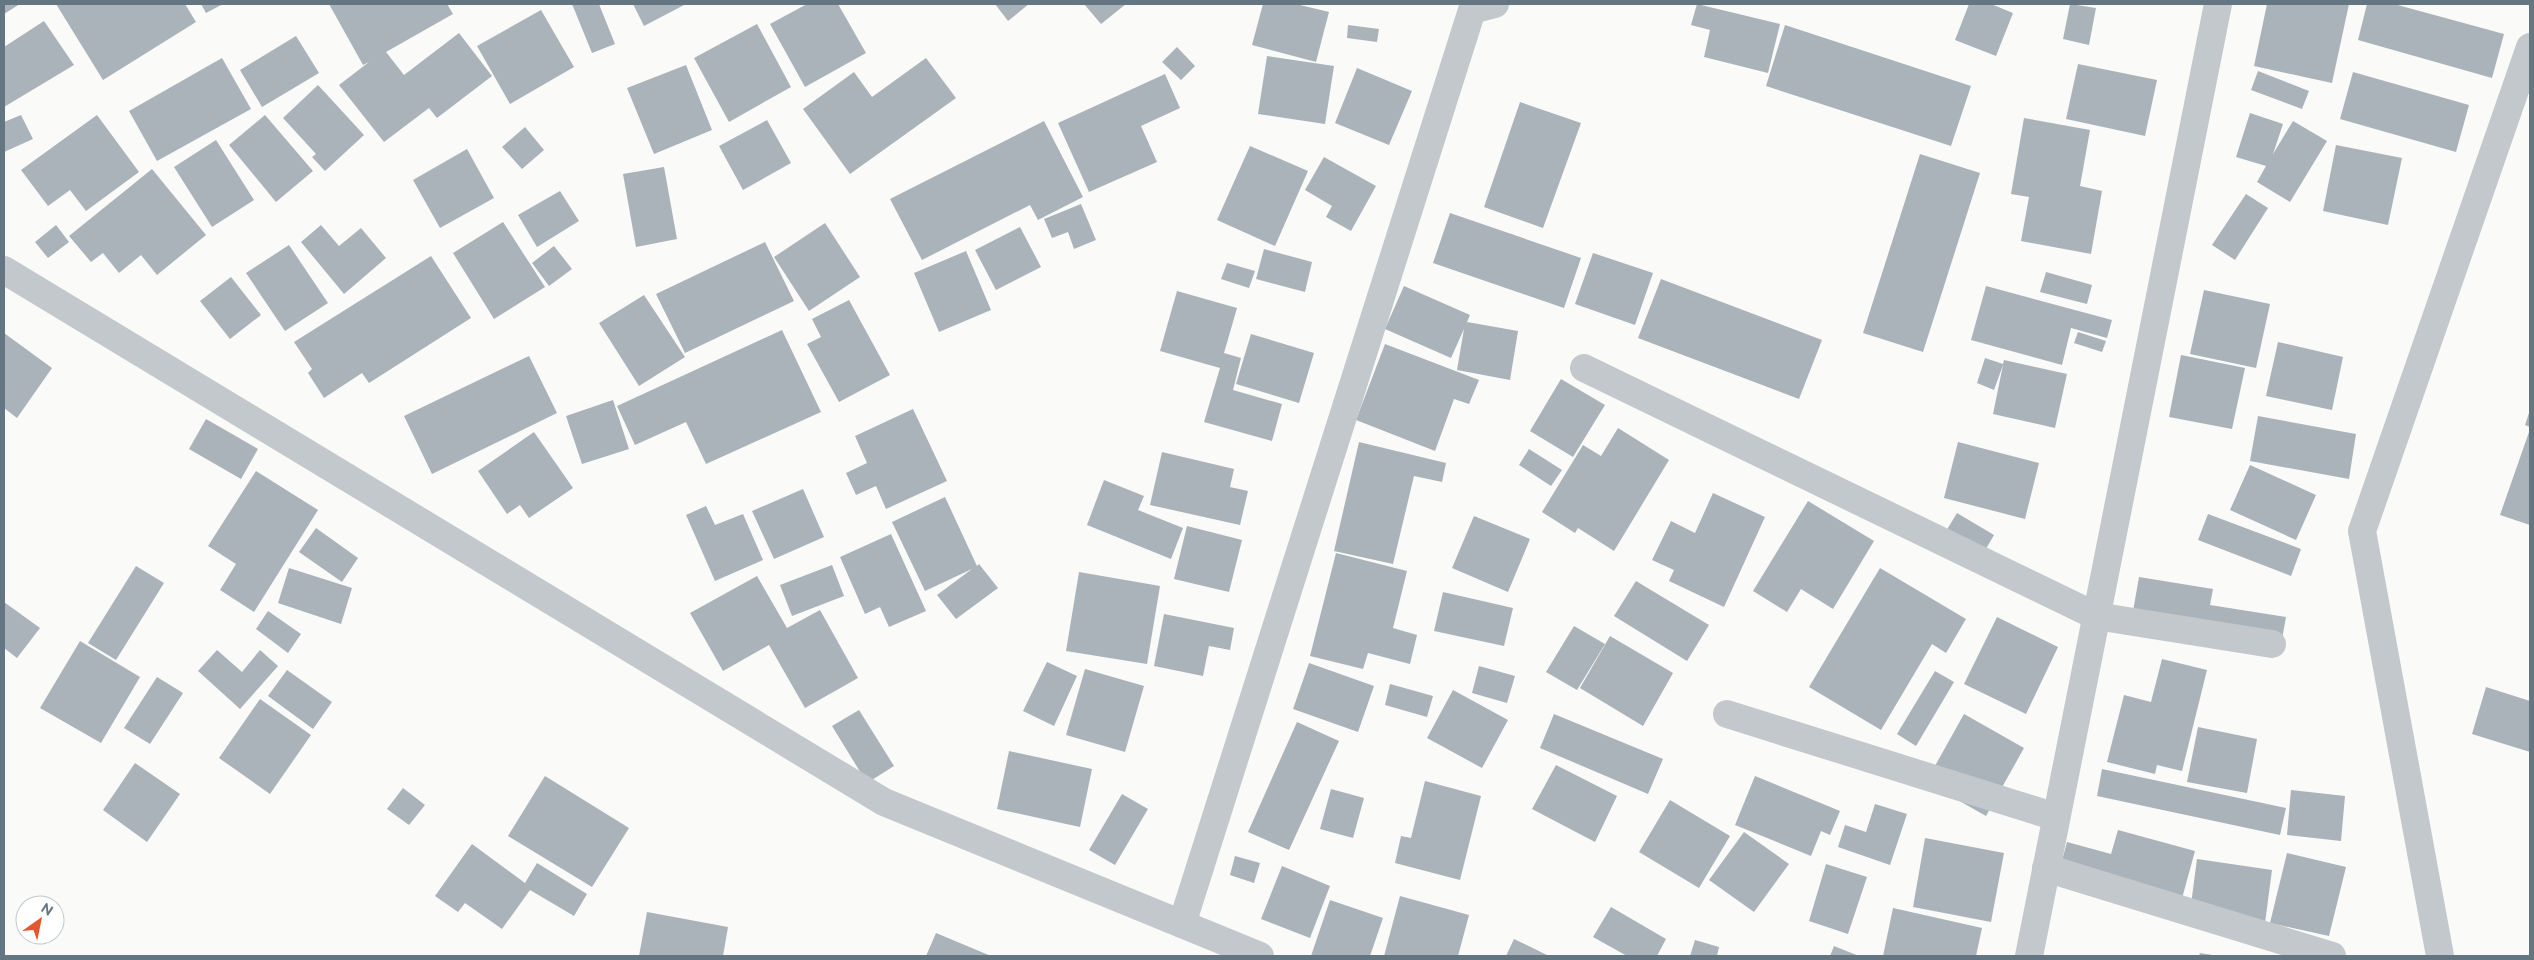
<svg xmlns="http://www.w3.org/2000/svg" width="2534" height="960" font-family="Raleway,sans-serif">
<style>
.building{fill:#aab3b9}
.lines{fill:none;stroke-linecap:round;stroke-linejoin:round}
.minor{stroke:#c3c8cc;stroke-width:28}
.tertiary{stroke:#c3c8cc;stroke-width:28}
</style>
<rect width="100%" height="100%" fill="#fafaf8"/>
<path class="building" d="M4 4H20L4 14Z
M56 4H185L196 22 103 80Z
M201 4H223L206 13Z
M329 4H447L453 14 386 52 404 75 459 33 492 76 437 118 429 108 384 142 339 85 369 62 363 65Z
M572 4H599L615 44 592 53Z
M633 4H686L644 26Z
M807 4H838L866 53 805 87 770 24Z
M995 4H1029L1008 21Z
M1084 4H1126L1101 24Z
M1263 4H1296L1329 12 1316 62 1252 45Z
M1697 4 1780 24 1768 73 1704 57 1710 30 1691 25Z
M1969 4H1991L2013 13 1996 56 1955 40Z
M2070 4 2096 8 2089 45 2063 39Z
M2267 4H2349L2332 83 2254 66Z
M2367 4H2394L2504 34 2492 78 2358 40Z
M541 10 574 67 510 104 477 46Z
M44 21 74 65 4 107V47Z
M757 24 791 87 729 122 694 58Z
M1348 25 1379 29 1377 42 1347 38Z
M1785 25 1971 86 1951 146 1766 86Z
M296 36 319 73 262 107 240 70Z
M1177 47 1195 66 1181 80 1162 62Z
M1267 56 1334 66 1325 124 1258 114Z
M222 58 251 109 157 161 129 111Z
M926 58 956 98 850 174 803 109 854 72 872 97Z
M2078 64 2157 80 2145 136 2066 119Z
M686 65 712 130 654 154 627 88Z
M1357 68 1412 91 1389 145 1335 123Z
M2258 71 2309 91 2302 109 2251 90Z
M2353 72 2469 105 2456 152 2340 119Z
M1165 74 1180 108 1141 126 1157 162 1089 192 1058 123Z
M318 85 364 135 325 171 312 157 316 154 283 118Z
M1520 102 1581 123 1543 228 1484 207Z
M2250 113 2283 124 2273 154 2293 121 2327 141 2290 202 2257 182 2266 166 2236 157Z
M21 115 33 139 4 152V122Z
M97 115 139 172 86 211 70 190 48 206 21 170Z
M265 115 313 171 276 202 229 145Z
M2024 118 2090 130 2080 186 2102 191 2091 254 2021 241 2029 197 2011 194Z
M767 120 791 163 743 190 719 146Z
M1044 121 1083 197 1038 220 1030 205 922 260 890 199Z
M525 127 544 150 522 169 502 147Z
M216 140 254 200 212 227 174 167Z
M2336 145 2402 158 2388 225 2323 211Z
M1250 146 1308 171 1275 246 1217 220Z
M467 149 494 198 440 228 413 180Z
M1920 154 1980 173 1923 352 1863 333Z
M1324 157 1376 186 1351 231 1326 217 1332 206 1305 190Z
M664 167 677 239 636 247 623 174Z
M152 169 206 235 157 275 141 255 119 273 103 253 91 262 69 236Z
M560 191 579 221 537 247 518 215Z
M2246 194 2268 208 2235 260 2212 245Z
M1081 204 1096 240 1074 249 1068 232 1052 238 1044 219Z
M1450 213 1581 258 1564 308 1433 263Z
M503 222 545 287 494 319 453 253Z
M825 223 860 277 809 311 774 257Z
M56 225 69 242 48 258 35 242Z
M321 225 339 246 361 228 386 258 344 294 301 242Z
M1020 227 1041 267 996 290 975 250Z
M765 242 794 301 685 353 656 294Z
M289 245 328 303 285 331 246 273Z
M554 246 572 269 549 286 532 263Z
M1264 249 1312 262 1305 292 1256 279Z
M966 251 991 310 939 332 914 273Z
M1593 253 1653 273 1635 325 1575 304Z
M431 256 471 318 369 383 362 373 324 398 308 373 312 369 294 342Z
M1227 263 1255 271 1249 288 1221 279Z
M2046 272 2092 285 2087 304 2040 292Z
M231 277 261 315 230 339 200 301Z
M1661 279 1822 340 1799 399 1638 338Z
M1404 286 1470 315 1467 322 1518 331 1510 380 1457 370 1464 329 1451 358 1385 329Z
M1986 286 2112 320 2107 338 2071 328 2062 365 1971 340Z
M2204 290 2270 304 2256 368 2190 354Z
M1177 291 1237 308 1224 353 1241 358 1233 390 1282 404 1272 441 1204 422 1220 368 1160 351Z
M644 295 685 357 639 386 599 323Z
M849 300 890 375 839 402 807 344 821 337 812 319Z
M782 330 821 412 706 464 686 422 635 445 617 406Z
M2078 332 2106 341 2102 352 2074 343Z
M4 333 52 368 17 418 4 408Z
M1251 334 1314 353 1299 403 1236 384Z
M2278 342 2343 357 2332 410 2266 396Z
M1385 344 1479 380 1469 404 1454 399 1435 451 1356 420Z
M2181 355 2245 368 2232 429 2169 417Z
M529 356 557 413 432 474 404 416Z
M1985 358 2003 364 2004 360 2067 374 2055 428 1993 414 2003 365 1994 390 1977 383Z
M1561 379 1605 405 1573 457 1530 431Z
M613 400 629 449 582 464 566 416Z
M913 409 947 481 886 509 876 486 856 495 846 473 867 463 855 436Z
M2530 410V427L2525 425Z
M2258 416 2356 434 2349 479 2250 461Z
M206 419 258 449 241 479 189 449Z
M1618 428 1669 460 1614 551 1578 528 1575 533 1542 512 1583 445 1601 456Z
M534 432 573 488 529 518 520 505 507 514 478 471Z
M2529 432H2530V525L2500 515Z
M1359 442 1446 463 1442 482 1414 476 1393 564 1334 551Z
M1958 442 2039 463 2025 519 1944 498Z
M1529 449 1562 470 1551 486 1519 465Z
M1162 452 1234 469 1230 487 1248 491 1240 525 1150 505Z
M2250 465 2316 495 2296 540 2230 510Z
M256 471 318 510 254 612 220 590 236 564 208 546Z
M1104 480 1144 496 1138 510 1183 528 1171 559 1087 525Z
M803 489 824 537 774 559 752 511Z
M1713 493 1765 517 1724 607 1669 581 1674 570 1652 560 1671 521 1695 533Z
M945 497 977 566 979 564 998 588 956 619 937 595 972 569 925 591 892 522Z
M1808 501 1874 541 1833 609 1801 589 1787 612 1753 591Z
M706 506 715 525 743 514 763 560 715 581 686 515Z
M1957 513 1994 535 1977 564 1940 541Z
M2208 514 2301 549 2291 576 2198 540Z
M1474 516 1530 539 1508 592 1452 568Z
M1187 526 1242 540 1229 592 1174 579Z
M316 528 358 558 342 582 299 552Z
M891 534 926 611 889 627 880 607 865 614 840 557Z
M1336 553 1407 571 1393 628 1417 635 1410 664 1368 653 1363 669 1310 656Z
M832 565 844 596 792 616 780 585Z
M136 566 164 583 116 660 88 643Z
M289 568 352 588 341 624 278 603Z
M1880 568 1966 619 1946 653 1932 644 1881 730 1809 687Z
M1079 572 1160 586 1147 664 1066 651Z
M757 576 787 628 820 610 858 678 805 708 769 645 723 671 690 613Z
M2139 577 2213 589 2210 605 2286 617 2281 645 2129 634Z
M1636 581 1709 625 1687 661 1614 616Z
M1443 592 1513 608 1504 646 1434 631Z
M4 602 40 628 17 658 4 648Z
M268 611 301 634 288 653 256 629Z
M1164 614 1234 628 1230 650 1209 646 1203 676 1154 666Z
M1997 617 2058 647 2026 714 1964 684Z
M1574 626 1605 644 1577 690 1546 672Z
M1610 636 1673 673 1643 726 1580 688Z
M80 641 140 677 101 743 40 708Z
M217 650 242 672 260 650 278 666 240 709 198 671Z
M2162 659 2207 670 2182 771 2157 765 2155 774 2107 762 2124 695 2151 702Z
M1047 662 1077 676 1054 726 1023 711Z
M1309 663 1374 686 1358 732 1293 709Z
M1479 666 1515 676 1507 703 1472 693Z
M1085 669 1144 686 1125 752 1066 735Z
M287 670 332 702 313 729 268 696Z
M1935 671 1954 682 1916 746 1897 734Z
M157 677 183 693 150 744 124 728Z
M1390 684 1433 696 1427 717 1385 705Z
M2486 687 2530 701V752L2472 734Z
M1453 690 1508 720 1482 768 1427 738Z
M260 699 311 735 270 794 219 758Z
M859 710 894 766 867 783 832 726Z
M1554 714 1663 759 1648 794 1540 748Z
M1964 714 2024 748 1986 816 1926 782Z
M1297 722 1339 741 1289 850 1248 832Z
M2198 727 2257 739 2247 793 2187 782Z
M1009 751 1092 769 1080 827 997 809Z
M135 763 180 794 147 842 103 810Z
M1556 765 1617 796 1595 842 1532 809Z
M2102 769 2286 808 2280 835 2097 796Z
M545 776 629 828 592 887 508 836Z
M1755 776 1840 811 1830 835 1821 831 1811 856 1735 825Z
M1425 781 1481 796 1460 880 1395 863 1401 836 1411 838Z
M403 788 425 805 409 825 387 809Z
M1331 789 1364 798 1353 838 1320 829Z
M2291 790 2345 796 2341 841 2287 835Z
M1122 794 1148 809 1115 865 1089 850Z
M1670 800 1730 836 1699 888 1639 852Z
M1875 804 1907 814 1890 865 1838 847 1845 825 1866 832Z
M2118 830 2195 851 2178 913 2057 879 2067 842 2111 854Z
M1744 832 1789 864 1754 912 1709 880Z
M1925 838 2004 853 1991 922 1913 907Z
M472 844 525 883 537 863 587 894 574 916 530 890 502 929 465 903 458 912 435 896Z
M2287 853 2346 867 2329 936 2270 923Z
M1235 856 1260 863 1254 883 1230 875Z
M2197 859 2272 870 2265 923 2190 912Z
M1826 864 1867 877 1848 934 1809 921Z
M1282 866 1330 886 1310 938 1261 919Z
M1400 896 1469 915 1458 956H1384Z
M1330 900 1383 918 1370 956H1311Z
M1611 907 1666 939 1657 956H1627L1593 937Z
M1893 908 1982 928 1976 956H1883Z
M647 912 728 927 723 956H639Z
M936 933 991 956H926Z
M1514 939 1549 956H1506Z
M1695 940 1719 947 1717 956H1690Z
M1834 946 1859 956H1830Z
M2200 953 2212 955V956H2199Z"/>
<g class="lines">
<path class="minor" d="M1584 368 2096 616 2272 644
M1727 714 2056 817
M2046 868 2332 956
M1182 924 1472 10 1495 4
M2440 956 2362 531 2530 47"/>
<path class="tertiary" d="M4 270 884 802 1260 956
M2029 956 2218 4"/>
</g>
<rect width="2534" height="960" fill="none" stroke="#657683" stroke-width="10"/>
<g transform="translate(40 920) rotate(33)"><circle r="24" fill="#ffffff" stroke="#c1c8cd"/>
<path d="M0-4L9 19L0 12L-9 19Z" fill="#e4572e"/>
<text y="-8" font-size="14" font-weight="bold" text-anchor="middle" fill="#657683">N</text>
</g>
</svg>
